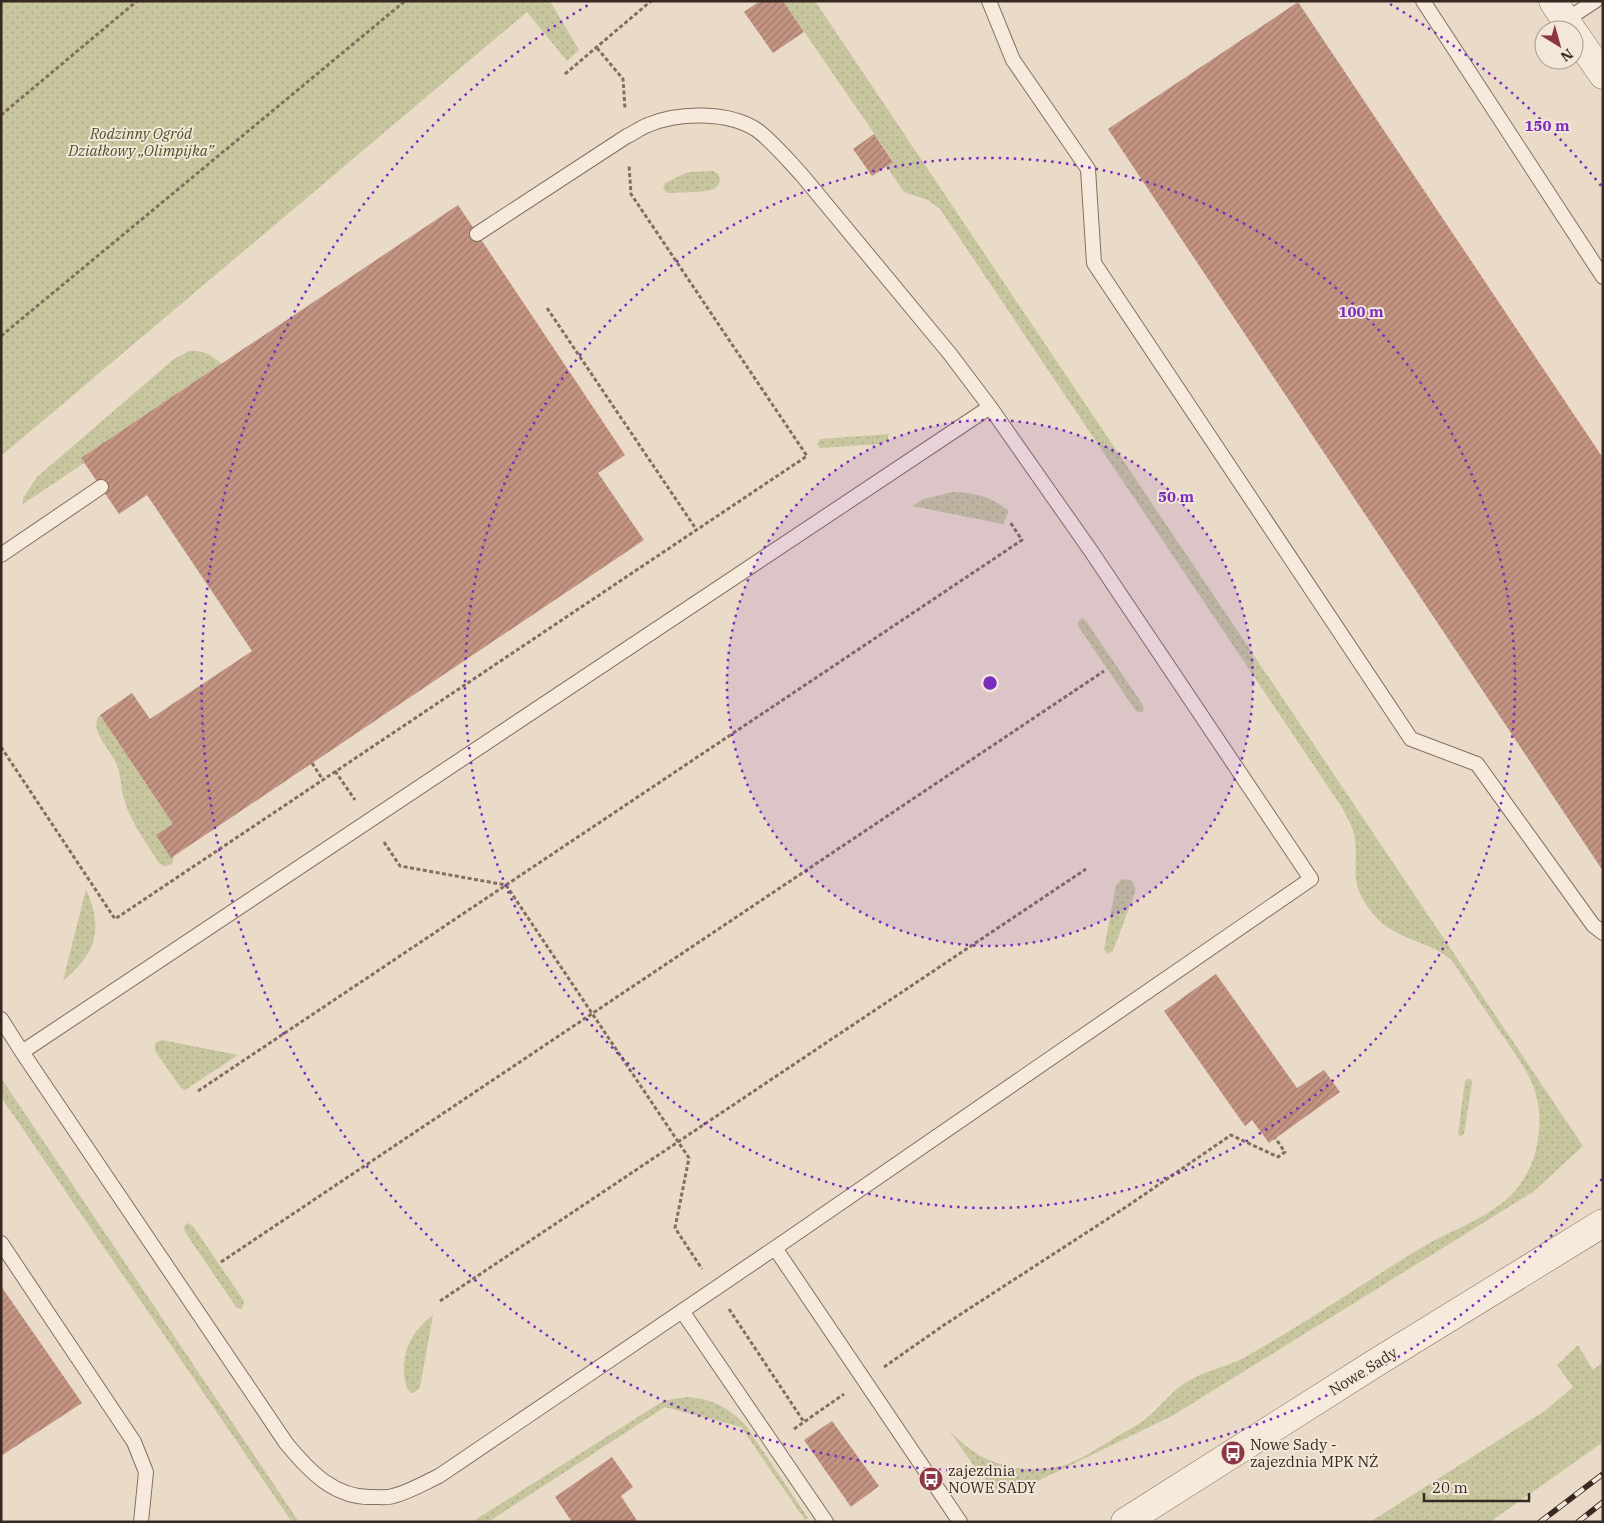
<svg xmlns="http://www.w3.org/2000/svg" width="1604" height="1523" font-family="'IBM Plex Serif',serif">
<style>
.grass{fill:url(#grass-dots)}
.building{fill:url(#building-hatch)}
.lines{fill:none;stroke-linecap:round;stroke-linejoin:round}
.lane-casing{stroke:#846e60;stroke-width:16}
.street-casing{stroke:#846e60;stroke-width:29}
.path{stroke:#846e60;stroke-width:3;stroke-dasharray:4 2.5;stroke-linecap:butt}
.lane{stroke:#f5eadc;stroke-width:14}
.street{stroke:#f5eadc;stroke-width:28}
.rail-casing{stroke:#372821;stroke-width:5.5}
.rail{stroke:#f2e7d8;stroke-width:4;stroke-dasharray:11;stroke-linecap:butt}
.ring{fill:none;stroke:#7b2cbf;stroke-width:2.5;stroke-dasharray:2.5 5}
.labels{text-anchor:middle;dominant-baseline:central;stroke-width:4;stroke-linejoin:round;paint-order:stroke}
.park-label{font-size:15px;font-style:italic;fill:#4d512a;stroke:#f2e7d8}
.street-label{font-size:15px;fill:#372821;stroke:#f2e7d8}
.poi-label{font-size:15px;fill:#372821;stroke:#f2e7d8;text-anchor:start}
.centre{fill:#7b2cbf;stroke:#f2e7d8;stroke-width:2.5}
.ring-label{font-size:15px;text-anchor:middle;font-weight:bold;fill:#7b2cbf;stroke:#f2e7d8;stroke-width:4;stroke-linejoin:round;paint-order:stroke}
</style>
<defs>
<pattern id="grass-dots" width="8" height="8" patternUnits="userSpaceOnUse" patternTransform="scale(1.25)"><rect width="8" height="8" fill="#c7c69e"/><path d="M2 2h.1M6 6h.1" fill="none" stroke="#acaa88" stroke-width="1.8" stroke-linecap="round"/></pattern>
<pattern id="building-hatch" width="6" height="6" patternUnits="userSpaceOnUse" patternTransform="scale(1.25)"><rect width="6" height="6" fill="#c49483"/><path d="M-1 1l2-2M0 6l6-6M5 7l2-2" fill="none" stroke="#a0796b"/></pattern>
</defs>
<rect width="100%" height="100%" fill="#eadbc9"/>
<path class="grass" d="M1 1H550L579 50 567 61 527 12 1 456Z
M783 1H815L1583 1146 1533 1192 1172 1416 1013 1493 1001 1494C979 1476 965 1453 949 1430 978 1463 1018 1476 1061 1466 1081 1461 1100 1446 1118 1436 1128 1430 1140 1424 1149 1416 1163 1404 1173 1389 1190 1380 1209 1369 1231 1366 1249 1355 1309 1321 1366 1281 1426 1245 1452 1230 1481 1221 1506 1200 1520 1188 1532 1168 1536 1150 1540 1132 1541 1113 1536 1095 1531 1074 1516 1056 1505 1039 1487 1013 1470 988 1453 962 1433 941 1398 941 1378 919 1368 909 1357 893 1356 879 1355 867 1357 854 1355 841 1354 828 1347 817 1341 806L940 209 928 200 904 192 886 166 893 161Z
M713 171C723 175 722 187 711 190 698 193 681 192 667 193L663 188 665 183 688 172Z
M189 351C203 350 211 355 222 364L81 458 84 463 23 504V498L37 477 174 359Z
M889 434 887 440 881 444 820 448 817 444 820 439Z
M952 492C974 492 992 497 1009 511L1003 524 912 506 924 499Z
M1082 618 1086 621 1143 705 1144 710 1142 712H1138L1136 711 1078 626V622Z
M100 715 173 824 174 858 171 865 163 866 159 863C146 842 131 823 124 799 121 788 121 776 117 765 112 752 87 728 100 715Z
M1122 879 1131 880 1135 887V892L1113 951 1108 954 1104 950 1116 885Z
M86 889C104 930 96 953 63 981Z
M162 1040 238 1055 185 1090 181 1088 155 1051V1043Z
M1 1078 299 1522H292L1 1097Z
M1467 1079H1471L1472 1083 1464 1134 1461 1137 1458 1134 1465 1081Z
M188 1223 193 1226 244 1301 243 1308 241 1309 236 1307 185 1232 184 1226Z
M433 1315 420 1387 415 1392 411 1393C406 1388 405 1382 404 1375 402 1350 413 1330 433 1315Z
M1578 1345 1593 1370 1603 1362V1442L1490 1522H1370L1546 1410 1573 1387 1557 1365Z
M686 1397C711 1398 730 1408 746 1426L808 1518 805 1520 741 1427 665 1407 488 1522H472L660 1403 668 1400Z"/>
<path class="building" d="M760 1H783L804 32 773 53 744 12Z
M1298 2 1603 458V871L1108 129Z
M874 134 893 162 872 176 853 149Z
M458 205 625 455 598 473 644 540 171 858 156 835 173 824 100 715 132 693 150 719 252 651 147 495 119 514 81 458Z
M1216 974 1297 1088 1324 1070 1340 1092 1269 1143 1252 1120 1245 1126 1164 1011Z
M1 1286 82 1403 1 1456Z
M832 1421 879 1486 851 1507 804 1440Z
M612 1457 633 1487 621 1496 638 1522H572L555 1497Z"/>
<g class="lines">
<defs>
<path id="lane" d="M989 1 1013 60 1088 169 1094 263 1411 739 1477 764 1593 925 1603 933
M1423 1 1603 277
M1566 20 1595 1
M1 555 101 487
M1 1019 22 1052 286 1443C309 1471 335 1499 374 1497 380 1497 387 1498 393 1496 409 1492 424 1483 439 1476L775 1248 1311 879 1091 551 990 407 950 354 801 174C787 159 773 142 757 130 728 111 678 112 648 125 640 128 634 133 627 136L477 234
M22 1052 990 407
M1 1243 134 1442 146 1472 141 1522
M775 1248 960 1522
M682 1311 826 1522"/>
<path id="street" d="M1553 1 1572 30
M1574 33 1603 75
M1125 1522 1377 1362 1603 1223"/>
</defs>
<use href="#lane" class="lane-casing"/>
<use href="#street" class="street-casing"/>
<path class="path" d="M597 48 623 79 625 109
M565 74 651 1
M1 115 137 1
M547 308 696 529
M1 336 405 1
M1 747 115 919 807 456 631 194 629 165
M312 763 323 780
M335 771 355 800
M384 842 400 866 506 885 689 1158 675 1228 702 1269
M198 1091 1022 540 1010 522
M221 1262 1104 671
M440 1301 1086 869
M729 1309 804 1422
M884 1367 944 1325 1129 1205 1231 1135 1278 1157 1285 1152 1275 1138
M794 1429 844 1394"/>
<use href="#lane" class="lane"/>
<use href="#street" class="street"/>
<defs>
<path id="rail" d="M1540 1522 1603 1474
M1578 1522 1603 1502"/>
</defs>
<use href="#rail" class="rail-casing"/>
<use href="#rail" class="rail"/>
</g>
<circle cx="990" cy="683" r="263" fill="#7b2cbf" fill-opacity=".12"/>
<g class="ring">
<circle cx="990" cy="683" r="263"/>
<circle cx="990" cy="683" r="525"/>
<path d="M1602 1179A788 788 0 1 1 590 4M1390 4A788 788 0 0 1 1602 187"/>
</g>
<defs>
<symbol id="bus-disc" viewBox="-11 -11 22 22"><circle r="9.5" fill="#8d3644" stroke="#f2e7d8"/><path d="M-5-6H5V4H4V6H2V4H-2V6H-4V4H-5ZM-3.5-4V0h7V-4ZM-3.5 1.2v1.5H-2V1.2ZM2 1.2v1.5H3.5V1.2Z" fill="#fff"/></symbol>
</defs>
<g fill-rule="evenodd">
<use href="#bus-disc" x="1219" y="1439" width="28" height="28"/>
<use href="#bus-disc" x="917" y="1465" width="28" height="28"/>
</g>
<g class="labels">
<g class="park-label">
<text x="141" y="133">Rodzinny Ogród<tspan x="141" dy="17">Działkowy „Olimpijka”</tspan></text>
</g>
<g class="street-label">
<text transform="translate(1363 1371) rotate(-32)">Nowe Sady</text>
</g>
<g class="poi-label">
<text x="1250" y="1444">Nowe Sady -<tspan x="1250" dy="17">zajezdnia MPK NŻ</tspan></text>
<text x="948" y="1470">zajezdnia<tspan x="948" dy="17">NOWE SADY</tspan></text>
</g>
</g>
<circle cx="990" cy="683" r="8" class="centre"/>
<g class="ring-label">
<text x="1547" y="131">150 m</text>
<text x="1361" y="317">100 m</text>
<text x="1176" y="502">50 m</text>
</g>
<rect width="1604" height="1523" fill="none" stroke="#372821" stroke-width="5"/>
<g transform="translate(1559 45) rotate(143)"><circle r="24" fill="#f2e7d8" stroke="#a79b8f"/>
<path d="M0-4L9 19L0 12L-9 19Z" fill="#8d3644"/>
<text y="-8" font-size="14" font-weight="bold" text-anchor="middle" fill="#372821">N</text>
</g>
<path d="M1424 1493v8h105v-8" fill="none" stroke="#372821" stroke-width="2.5"/>
<text x="1432" y="1493" font-size="15" fill="#372821" stroke="#f2e7d8" stroke-width="4" paint-order="stroke">20 m</text>
</svg>
